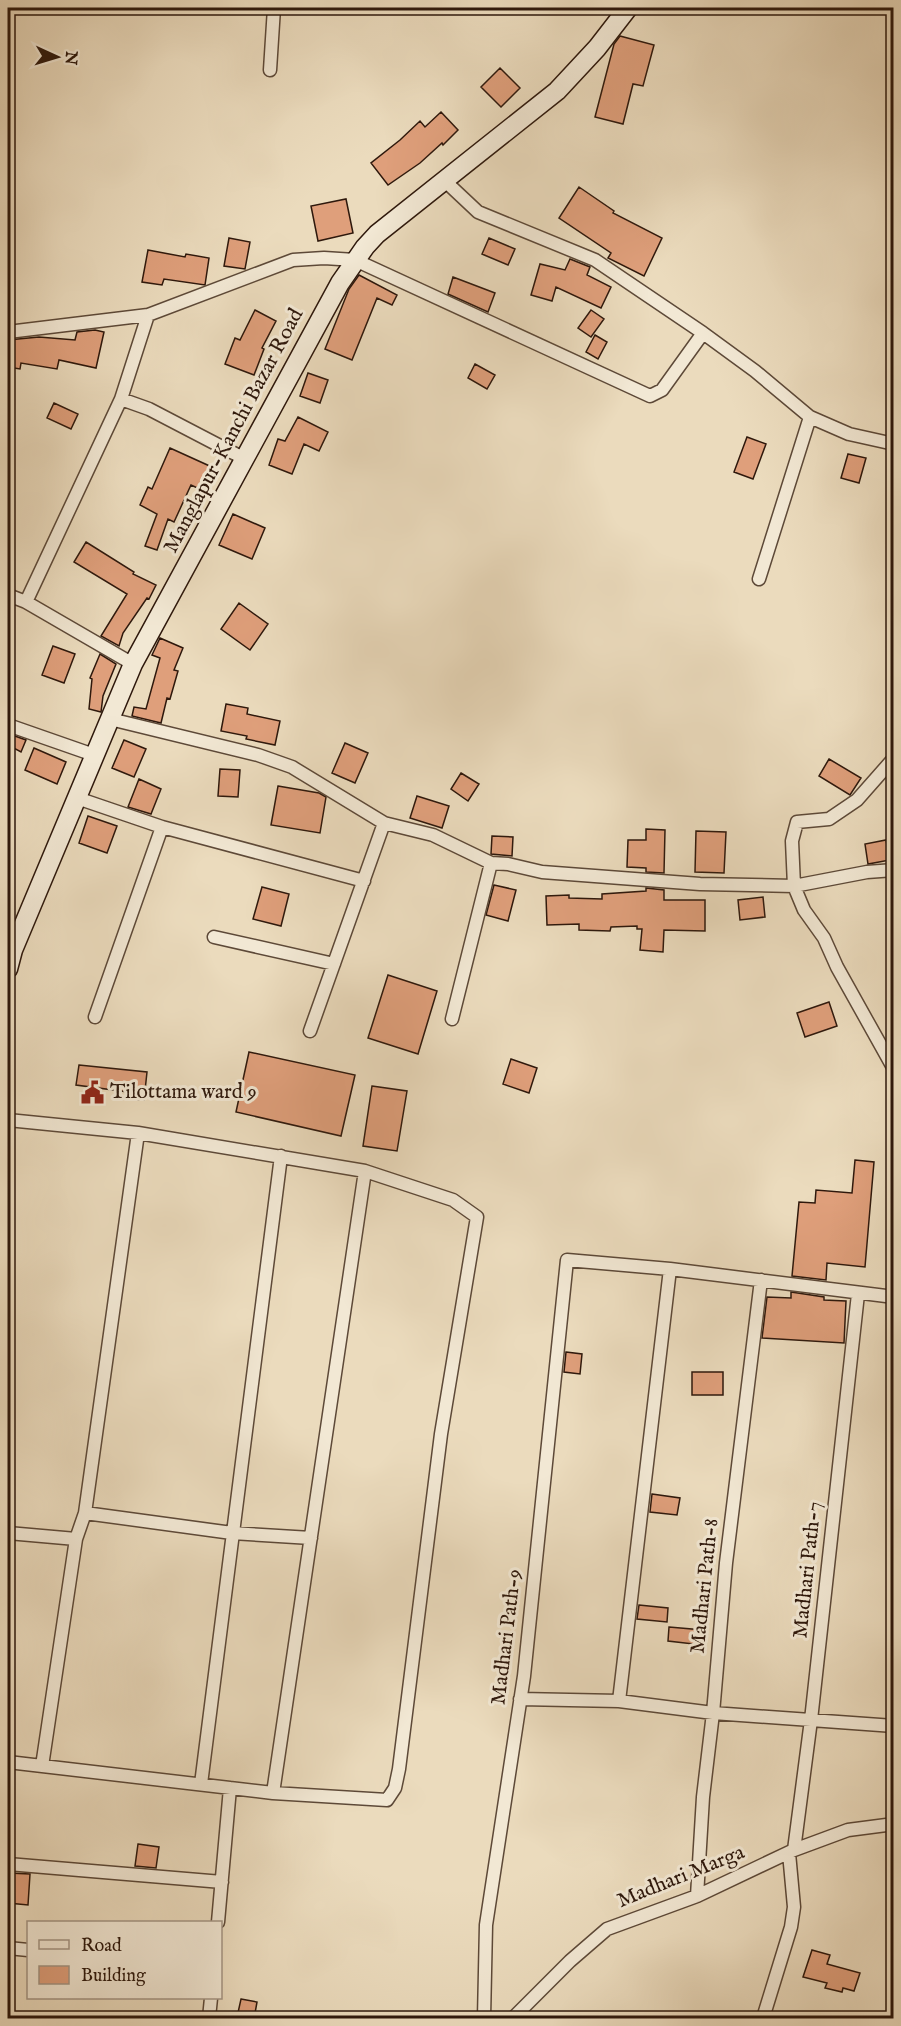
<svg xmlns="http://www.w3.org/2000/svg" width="901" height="2026" font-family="'IM FELL English',serif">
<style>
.building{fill:#df9f7b;stroke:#2e180c;stroke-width:1.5}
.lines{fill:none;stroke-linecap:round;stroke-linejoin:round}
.street-casing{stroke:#5d4938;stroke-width:15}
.secondary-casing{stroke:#2e180c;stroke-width:21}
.street{stroke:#f2e8d4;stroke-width:12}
.secondary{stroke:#f2e8d4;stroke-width:18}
.labels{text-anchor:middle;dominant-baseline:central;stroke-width:6;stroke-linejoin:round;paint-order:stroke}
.street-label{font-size:21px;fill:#2e180c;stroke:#f2e8d4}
.poi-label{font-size:21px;fill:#2e180c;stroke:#f2e8d4;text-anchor:start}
</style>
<rect width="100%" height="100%" fill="#ebdbbd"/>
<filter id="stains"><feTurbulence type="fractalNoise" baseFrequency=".00333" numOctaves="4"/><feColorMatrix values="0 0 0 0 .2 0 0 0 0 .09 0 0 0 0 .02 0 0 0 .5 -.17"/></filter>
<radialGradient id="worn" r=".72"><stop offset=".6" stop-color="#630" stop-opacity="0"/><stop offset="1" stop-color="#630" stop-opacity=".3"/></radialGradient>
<path class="building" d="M620 36 654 45 643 86 633 84 623 124 595 117 614 44Z
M500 68 520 88 501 107 481 87Z
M441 112 458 130 443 145 442 143 420 163 388 185 371 163 400 140 420 121 425 127Z
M579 187 614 211 613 213 662 238 644 276 608 258 611 253 559 218Z
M346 199 353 233 318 241 311 206Z
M229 238 250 242 245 269 224 266Z
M489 238 515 249 508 265 482 254Z
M148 250 185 257 186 254 209 258 205 285 164 279 162 285 142 282Z
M570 259 590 267 587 275 611 287 601 308 556 287 552 301 531 295 540 264 565 270Z
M359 275 397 295 392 305 377 298 352 360 325 349 349 289Z
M453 277 495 293 488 312 448 294Z
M255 310 276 321 262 348 264 349 254 375 225 364 235 338 240 340Z
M591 310 604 319 591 337 578 328Z
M95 330 104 332 96 368 59 360 57 369 21 363 20 369 8 367V340L39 337 75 340 77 332Z
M595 335 607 342 598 359 586 352Z
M475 364 495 375 487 389 468 378Z
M308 373 328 380 320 403 300 396Z
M54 403 78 414 71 429 47 418Z
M298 417 328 432 319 451 304 444 292 474 269 465 278 439 285 441Z
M747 437 766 444 753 479 734 472Z
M170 448 214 468 204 491 191 485 174 522 168 519 157 550 145 546 157 514 140 505 148 487 152 489Z
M848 454 866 458 859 483 841 478Z
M233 514 265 528 252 559 219 545Z
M86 542 134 572 133 574 156 585 149 599 147 598 123 633 119 646 101 636 127 594 74 562Z
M239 603 268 624 250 650 221 629Z
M160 638 183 648 174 670 178 671 170 699 167 698 161 723 132 716 134 707 146 709 160 658 152 655Z
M53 646 75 654 64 683 42 675Z
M100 654 116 664 103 696 101 712 89 709 92 679 90 678Z
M226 704 248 708 247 714 280 721 275 745 246 739 247 736 221 731Z
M12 735 26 740 21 752 8 745Z
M124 740 146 749 134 777 112 768Z
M345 743 368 753 355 783 332 773Z
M34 748 66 762 57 784 25 770Z
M829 759 861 778 850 795 819 776Z
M220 769 240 770 238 797 218 796Z
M461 773 479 784 468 801 451 789Z
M139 779 161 789 151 814 128 807Z
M278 786 319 793 326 797 320 833 271 825Z
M417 796 449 806 442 828 410 818Z
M88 816 117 826 107 853 79 843Z
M646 829 665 830 664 873 646 872V868L627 867 628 840H646Z
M696 831 726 832 724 873 695 872Z
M492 836 513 837 512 856 491 854Z
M886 840 890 860 868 864 865 844Z
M494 885 516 890 508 921 486 915Z
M262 887 289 894 281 926 253 919Z
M646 888 664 890V900H705V931L664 930 663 952 640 950 642 929H637V926L611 927 610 931 579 930V924L547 925 546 896 569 895V898L602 899V894L646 891Z
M763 897 765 917 740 920 738 900Z
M388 975 437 991 418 1054 368 1038Z
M829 1002 837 1026 805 1037 797 1013Z
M249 1052 355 1075 341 1136 236 1112Z
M511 1059 537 1068 529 1093 503 1084Z
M79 1065 147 1072 144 1100 127 1099 128 1092 76 1085Z
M372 1086 407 1091 397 1151 363 1146Z
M855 1160 874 1162 865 1267 827 1263 826 1280 792 1276 799 1202 815 1203 816 1190 852 1193Z
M791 1292 824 1297V1300L846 1301 844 1343 762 1338 767 1297 791 1298Z
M566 1352 582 1354 580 1374 564 1372Z
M692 1372H723V1395H692Z
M652 1494 680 1498 677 1515 650 1512Z
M639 1605 668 1608 667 1622 637 1619Z
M669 1627 703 1630 702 1645 668 1641Z
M138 1844 159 1847 156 1868 135 1866Z
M8 1873 30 1874 28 1905 8 1903Z
M812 1950 830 1955 827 1964 860 1973 854 1991 843 1988 842 1992 825 1988 827 1983 803 1977Z
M241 1999 257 2002 254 2019 237 2017Z"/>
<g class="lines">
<defs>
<path id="street" d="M270 70 274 8
M445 181 478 212 595 260 703 333 755 371 810 417 849 434 894 444
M148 315 121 399 149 409 245 459
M8 332 148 315 293 260 324 258 355 260 650 396 662 390 703 333
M759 579 810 417
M8 595 26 602 133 664
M26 602 121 399
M110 719 258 755 292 767 384 823 433 835 491 863 508 864 542 872 700 884 794 886 867 872 894 870
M8 725 94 755
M894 758 857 800 829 819 797 822 792 841 794 886 804 910 824 938 837 967 894 1069
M77 798 162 827 364 881
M214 937 334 964
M95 1017 162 827
M452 1019 491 863
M310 1031 384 823
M8 1120 138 1133 365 1171 453 1200 477 1217 441 1434 399 1769 395 1788 387 1800 273 1793 8 1762
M85 1513 232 1533 311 1538
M8 1533 76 1539
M520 1699 619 1701 713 1713 894 1726
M619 1701 670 1269
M42 1766 76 1539 85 1513 138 1133
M201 1784 281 1156
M273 1793 365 1171
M794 1850 811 1720 858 1294
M8 1864 222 1882
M697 1896 703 1797 713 1713 726 1563 761 1280
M218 1922 230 1788
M8 1948 28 1950
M209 2018 211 1998
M484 2018 486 1925 524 1676 567 1260 670 1269 894 1297
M513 2018 570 1961 607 1929 697 1896 794 1850 848 1830 894 1824
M763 2018 791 1927 794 1907 789 1853"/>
<path id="secondary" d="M8 969 13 950 133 664 340 283 365 247 377 234 557 91 597 48 628 8"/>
</defs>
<use href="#street" class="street-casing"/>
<use href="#secondary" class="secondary-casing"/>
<use href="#street" class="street"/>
<use href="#secondary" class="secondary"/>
</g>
<defs>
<symbol id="civic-bare" viewBox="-9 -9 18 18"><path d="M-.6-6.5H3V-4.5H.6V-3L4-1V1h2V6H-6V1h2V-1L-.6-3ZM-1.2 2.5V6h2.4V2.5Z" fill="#8f2418" stroke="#f2e8d4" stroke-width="2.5" paint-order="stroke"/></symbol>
</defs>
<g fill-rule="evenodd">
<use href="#civic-bare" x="76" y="1076" width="33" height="33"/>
</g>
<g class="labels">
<g class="street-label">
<text transform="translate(234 431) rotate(-62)">Manglapur-Kanchi Bazar Road</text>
<text transform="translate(808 1570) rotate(-84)">Madhari Path-7</text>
<text transform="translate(705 1586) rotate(-84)">Madhari Path-8</text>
<text transform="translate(507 1637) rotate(-83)">Madhari Path-9</text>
<text transform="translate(681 1877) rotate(-22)">Madhari Marga</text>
</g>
<g class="poi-label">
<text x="110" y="1092">Tilottama ward 9</text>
</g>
</g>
<rect width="901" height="2026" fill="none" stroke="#ebdbbd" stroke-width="30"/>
<rect x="9" y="9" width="883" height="2008" fill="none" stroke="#2e180c" stroke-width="3"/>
<rect x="15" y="15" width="871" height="1996" fill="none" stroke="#2e180c" stroke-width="1.5"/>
<rect x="27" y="1921" width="195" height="78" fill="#f2e8d4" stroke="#a49584" stroke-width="1.5"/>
<rect x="39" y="1940" width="30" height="9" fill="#f2e8d4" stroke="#a49584" stroke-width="1.5"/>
<text x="81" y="1951" font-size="18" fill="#2e180c">Road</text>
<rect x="39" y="1966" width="30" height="18" fill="#df9f7b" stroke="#a49584" stroke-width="1.5"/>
<text x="81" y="1981" font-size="18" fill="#2e180c">Building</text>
<g transform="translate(57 57) rotate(94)" stroke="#f2e8d4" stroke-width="4.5" paint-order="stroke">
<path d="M0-4.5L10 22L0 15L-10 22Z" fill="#2e180c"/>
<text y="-9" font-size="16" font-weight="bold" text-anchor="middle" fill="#2e180c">N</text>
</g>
<rect width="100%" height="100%" filter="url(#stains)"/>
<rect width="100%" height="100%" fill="url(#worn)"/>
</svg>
